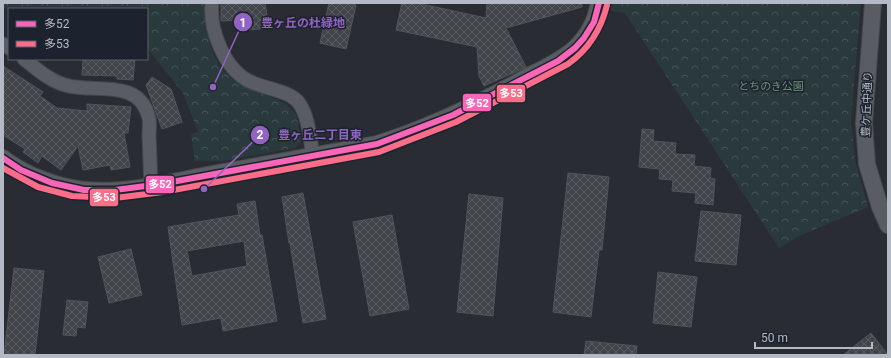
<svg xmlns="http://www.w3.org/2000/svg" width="891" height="358" font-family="Roboto,'Noto Sans JP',sans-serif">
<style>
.park{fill:url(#park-crowns)}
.building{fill:url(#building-cross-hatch);stroke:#51555b;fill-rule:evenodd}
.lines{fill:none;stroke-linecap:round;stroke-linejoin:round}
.minor-casing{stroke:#45484c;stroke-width:15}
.tertiary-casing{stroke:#45484c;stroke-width:18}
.minor{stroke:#595c62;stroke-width:13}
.tertiary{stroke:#595c62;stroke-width:16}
.bus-1-casing{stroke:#1d232e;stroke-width:9}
.bus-2-casing{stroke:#1d232e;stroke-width:9}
.bus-1{stroke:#fa66b7;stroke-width:6}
.bus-2{stroke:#fb6d88;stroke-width:6}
.labels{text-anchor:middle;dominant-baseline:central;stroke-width:3;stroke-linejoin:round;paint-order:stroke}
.park-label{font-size:11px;fill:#6d9378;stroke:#1d232e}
.street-label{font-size:11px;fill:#b3b9c5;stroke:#1d232e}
.leader{fill:none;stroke:#9164c1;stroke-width:1.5}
.callout-dot{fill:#9164c1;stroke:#1d232e;stroke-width:1.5}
.mark-label{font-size:12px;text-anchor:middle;font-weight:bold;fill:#fff}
.callout-label{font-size:12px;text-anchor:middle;font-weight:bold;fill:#9164c1;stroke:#1d232e;stroke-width:3;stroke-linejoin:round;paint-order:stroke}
.line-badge{stroke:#1d232e;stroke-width:1.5}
.badge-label{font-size:11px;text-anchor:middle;font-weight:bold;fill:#fff}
</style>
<defs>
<pattern id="park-crowns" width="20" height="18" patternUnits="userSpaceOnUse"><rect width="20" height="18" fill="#2a3a3c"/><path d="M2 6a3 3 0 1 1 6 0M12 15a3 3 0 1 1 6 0" fill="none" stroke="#465457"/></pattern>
<pattern id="building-cross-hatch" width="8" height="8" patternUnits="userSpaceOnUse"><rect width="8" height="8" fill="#41454a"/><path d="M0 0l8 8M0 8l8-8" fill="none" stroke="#5a5e63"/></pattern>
</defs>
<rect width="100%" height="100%" fill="#292d33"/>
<path class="park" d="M3 3H205L211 49 220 67 234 81 285 103 296 114 302 141 295 148 222 161H195L191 134 198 132 183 93 148 49 147 9H9L3 8Z
M607 3H861L851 121 855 160 868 207 799 236 779 248 625 13 607 10Z"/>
<path class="building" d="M221 3H265L269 28 249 30 247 20 221 21Z
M329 3H347L356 5 346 49 320 43Z
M402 3H417L486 18 487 3H582V7L506 28 526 67 484 86 479 76 477 47 396 30Z
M83 59H135L133 80 117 79V76L82 75Z
M3 66 43 92 40 96 57 108 87 111V104L131 107 128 133H124L130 167 111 170 110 165 83 170 78 146 61 170 42 156 38 163 23 152 25 149 3 135Z
M152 77 171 89 182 122 162 129 146 85Z
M642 129 654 130 653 141 676 143 675 154 695 155 694 166 711 168 710 178 715 179 713 205 695 203 696 193 672 191 673 180 659 179 660 169 639 167Z
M568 173 609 177 602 250H599L591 317 553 312Z
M303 193 326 319 303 323 290 243H289L282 197Z
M469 194 503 198 493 316 457 312Z
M255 201 260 235H262L277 321 223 331 221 318 182 325 168 227 239 215 237 204ZM244 241 247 266 192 276 187 251Z
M701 211 741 215 736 265 695 261Z
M392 215 409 309 370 316 353 222Z
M131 249 142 295 109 303 98 257Z
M14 268 44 271 35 355H4Z
M658 272 697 277 691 327 653 323Z
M67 300 88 302 85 328 77 327 76 336 63 335Z
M871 333 888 355H843Z
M586 341 637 346 636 355H584Z"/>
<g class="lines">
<defs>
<path id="minor" d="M212 3C209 29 224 67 247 80 260 88 290 90 299 103 309 117 310 140 313 156
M3 44 9 48
M24 59C37 69 50 81 65 85 95 94 139 77 149 118 150 124 149 131 149 136 150 153 150 169 151 186"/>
<path id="tertiary" d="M873 3 864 123 867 164 880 207 888 225
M3 158C25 175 56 187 84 190 125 194 167 183 207 175 264 165 321 154 377 144 429 128 478 104 525 78 542 69 561 61 575 48 588 36 596 20 599 3"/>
</defs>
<use href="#minor" class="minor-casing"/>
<use href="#tertiary" class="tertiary-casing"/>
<use href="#minor" class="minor"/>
<use href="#tertiary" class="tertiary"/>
<defs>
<path id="bus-1" d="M3 158 21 170 52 183 84 190H115L161 184 377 144 453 115 558 61 575 48 584 38 594 22 599 3"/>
<path id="bus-2" d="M3 168 38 187 72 196 115 198 163 192 379 152 456 122 568 64C589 49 601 30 607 5"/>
</defs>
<use href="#bus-1" class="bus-1-casing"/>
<use href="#bus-2" class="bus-2-casing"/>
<use href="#bus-1" class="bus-1"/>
<use href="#bus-2" class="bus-2"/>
</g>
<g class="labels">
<g class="park-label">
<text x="771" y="86">とちのき公園</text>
</g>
<g class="street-label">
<text transform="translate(867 104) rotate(-88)">豊ケ丘中通り</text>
</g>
</g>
<path class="leader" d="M213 87L243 22M204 189L260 135"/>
<g class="callout-dot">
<circle cx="213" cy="87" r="4"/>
<circle cx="204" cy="189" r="4"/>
<circle cx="243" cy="22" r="10"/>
<circle cx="260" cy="135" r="10"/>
</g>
<g class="mark-label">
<text x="243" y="27">1</text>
<text x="260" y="139">2</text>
</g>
<g class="callout-label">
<text x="303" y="27">豊ヶ丘の杜緑地</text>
<text x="320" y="139">豊ヶ丘二丁目東</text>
</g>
<g class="line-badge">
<rect x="496" y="84" width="30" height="19" rx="4" fill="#fb6d88"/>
<rect x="462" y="93" width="30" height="19" rx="4" fill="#fa66b7"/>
<rect x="145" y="175" width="30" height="19" rx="4" fill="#fa66b7"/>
<rect x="89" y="188" width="30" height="19" rx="4" fill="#fb6d88"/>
</g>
<g class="badge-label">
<text x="511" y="97">多53</text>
<text x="477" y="107">多52</text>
<text x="160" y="188">多52</text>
<text x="104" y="201">多53</text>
</g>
<rect width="891" height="358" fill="none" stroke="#b3b9c5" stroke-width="8"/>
<rect x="8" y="8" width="140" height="52" fill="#1d232e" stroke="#595f6a"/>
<rect x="16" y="21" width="20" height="6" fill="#fa66b7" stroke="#595f6a"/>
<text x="44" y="28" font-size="12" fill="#b3b9c5">多52</text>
<rect x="16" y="41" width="20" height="6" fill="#fb6d88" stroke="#595f6a"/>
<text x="44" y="48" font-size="12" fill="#b3b9c5">多53</text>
<path d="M755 342v6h117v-6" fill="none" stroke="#b3b9c5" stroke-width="2"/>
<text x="761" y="342" font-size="12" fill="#b3b9c5" stroke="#1d232e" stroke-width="3" paint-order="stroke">50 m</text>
</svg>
